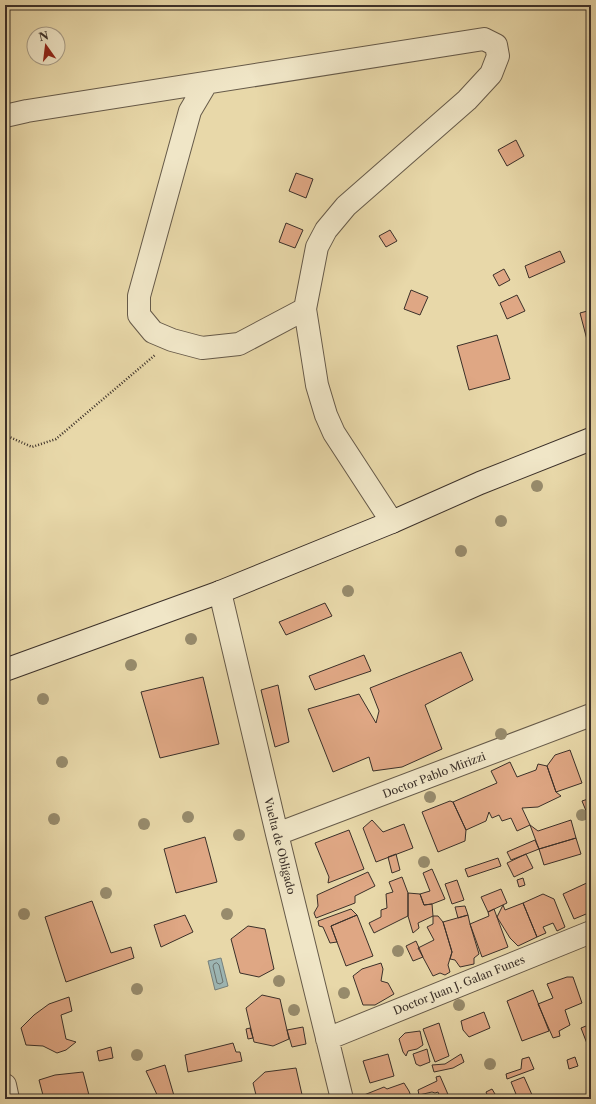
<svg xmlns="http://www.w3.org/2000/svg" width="596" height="1104" viewBox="0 0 596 1104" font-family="'Libre Caslon Text',serif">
  <rect width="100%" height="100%" fill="#e8d8a9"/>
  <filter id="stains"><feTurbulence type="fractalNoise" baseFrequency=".005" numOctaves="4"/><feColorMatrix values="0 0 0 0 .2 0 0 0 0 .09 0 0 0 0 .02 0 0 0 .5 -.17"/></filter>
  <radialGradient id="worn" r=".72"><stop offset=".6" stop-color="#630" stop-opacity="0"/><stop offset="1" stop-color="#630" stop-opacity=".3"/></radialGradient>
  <!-- water -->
  <path fill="#9db6b4" stroke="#76807c" d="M221 958 228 986 215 990 208 961Z"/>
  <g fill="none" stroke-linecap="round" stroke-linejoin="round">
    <!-- shore -->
    <path stroke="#6c736e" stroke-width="1" d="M217 963 219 965 223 982 220 984 217 983 213 966 214 964Z"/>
  </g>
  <!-- building -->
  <path fill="#dfa784" stroke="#3b3029" d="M516 140 524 156 507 166 498 150Z
    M296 173 313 179 306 198 289 191Z
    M286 223 303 230 295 248 279 242Z
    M390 230 397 241 386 247 379 236Z
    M560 251 565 262 529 278 525 266Z
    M504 269 510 280 499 286 493 275Z
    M411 290 428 297 420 315 404 309Z
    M517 295 525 311 507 319 500 303Z
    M591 310V355L580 313Z
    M497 335 510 379 469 390 457 346Z
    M325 603 332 616 286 635 279 622Z
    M461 652 473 680 425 705 442 749 402 767 373 771 369 757 333 772 308 709 359 694 376 723 379 711 370 688Z
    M364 655 371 671 315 690 309 676Z
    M203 677 219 744 160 758 141 692Z
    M278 685 289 742 275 747 261 690Z
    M570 750 582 783 556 792 547 766 555 755Z
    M510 762 517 777 536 770 538 764 547 766 556 792 561 796 538 807 522 808 530 825 517 831 511 818 502 821 499 815 492 818 489 812 486 821 466 830 453 802 497 783 491 771Z
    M591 798V823L582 801Z
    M450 801 453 802 466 830 465 841 438 852 422 812Z
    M372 820 383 832 404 824 413 848 376 862 363 828Z
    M571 820 576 838 539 849 530 825 538 831Z
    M349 830 364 869 328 883 329 877 315 843Z
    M205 837 217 882 176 893 164 849Z
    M576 838 581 854 544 865 539 849Z
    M535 840 539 849 511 860 507 852Z
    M396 854 400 870 392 873 388 857Z
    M526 854 533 868 514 877 507 863Z
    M498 858 501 866 468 877 465 869Z
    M432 869 445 899 432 904 424 905 420 894 430 891 423 873Z
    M368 872 375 886 355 896V903L316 918 314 913 318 906 317 895Z
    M402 877 408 893V916L374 933 369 923 381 917V910L387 908 386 894 393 892 389 882Z
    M523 878 525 885 519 887 517 880Z
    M457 880 464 900 452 904 445 884Z
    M591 881V912L574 919 563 894Z
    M501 889 507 903 488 912 481 897Z
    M408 893 420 894 424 905 432 904 433 916 418 923 419 928 413 933 408 916Z
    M543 894 554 899 565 927 557 931 553 923 543 927 546 933 537 937 523 903Z
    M92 901 111 953 131 947 134 958 66 982 45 917Z
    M523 903 537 937 518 946 510 938 497 917 503 905 505 910Z
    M465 906 468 915 458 918 455 907Z
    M351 909 357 915 331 926 337 942 330 943 323 927 319 926 318 921Z
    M494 909 508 947 482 957 470 924 489 916 488 912Z
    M185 915 193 932 161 947 154 925Z
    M357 915 373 956 346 966 331 926Z
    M468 915 470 924 479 954 474 958V964L460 967 455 960 450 959 452 952 443 922Z
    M433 916H438L443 922 452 952 448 965 450 972 445 975 440 973 433 976 418 948 434 940 427 927 433 924Z
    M248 926 265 929 274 969 259 977 240 973 231 939Z
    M416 941 423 957 413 961 406 946Z
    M381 963 383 969 381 981 388 983 394 994 375 1005H363L353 976 362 969Z
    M567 977H573L582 1003 565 1010 570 1025 559 1031 560 1036 553 1038 538 1004 553 998 547 984Z
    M533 990 549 1031 522 1041 507 1001Z
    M262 995 280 999 289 1039 273 1046 254 1042 246 1008Z
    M69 997 72 1011 61 1015 66 1039 76 1042 66 1050 57 1053 43 1046 26 1045 21 1028 34 1015 49 1004Z
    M484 1012 490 1028 469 1037 463 1030 461 1021Z
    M439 1023 449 1056 435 1062 423 1029Z
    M591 1024V1054L581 1028Z
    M303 1027 306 1044 292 1047 287 1030Z
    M250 1028 253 1038 248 1039 246 1029Z
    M420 1031 423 1045 417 1049 408 1051 406 1056 403 1052 399 1039 405 1033Z
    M233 1043 236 1052H240L242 1061 188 1072 185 1055Z
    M111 1047 113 1058 99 1061 97 1051Z
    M427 1049 430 1062 420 1066 416 1064 413 1054Z
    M388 1054 394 1076 370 1083 363 1061Z
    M461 1054 464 1062 453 1068 434 1072 432 1065 445 1064Z
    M529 1057 534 1069 507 1079 506 1074 521 1069 522 1059Z
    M575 1057 578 1066 569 1069 567 1060Z
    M165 1065 175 1099H159L146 1071Z
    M296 1068 303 1099H257L253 1083 265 1072Z
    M83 1072 90 1099H44L39 1080 55 1075Z
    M440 1076 450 1099H441L438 1092 435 1093 432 1092 419 1095 418 1090 437 1081 436 1077Z
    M524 1077 533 1097 528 1099H518L511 1082Z
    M404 1083 409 1091 412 1099H365L364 1095 384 1087 387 1089Z
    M492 1089 498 1099H489L486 1092Z"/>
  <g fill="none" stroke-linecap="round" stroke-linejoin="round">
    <!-- minor casing -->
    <g stroke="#665a49" stroke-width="24">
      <path id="minor" d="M206 84 190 111 139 296V315L153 332 172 340 202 348 239 344 305 309
        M5 116 27 111 484 39 496 45 498 56 491 74 467 100 346 206 326 230 317 247 305 309 317 385 326 415 334 433 392 522
        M220 592 277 834 342 1099
        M277 834 591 715
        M327 1039 591 932
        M5 1085 8 1099"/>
    </g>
    <!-- secondary casing -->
    <g stroke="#3b3029" stroke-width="24">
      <path id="secondary" d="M5 670 220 592 392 522 480 483 591 439"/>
    </g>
    <!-- path -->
    <path stroke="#3b3029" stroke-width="2.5" stroke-dasharray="1 2" stroke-linecap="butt" d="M5 435 32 447 56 439 155 355"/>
    <!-- minor -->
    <use href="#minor" stroke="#f0e6c7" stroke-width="22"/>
    <!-- secondary -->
    <use href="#secondary" stroke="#f0e6c7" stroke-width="22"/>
  </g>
  <!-- trees -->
  <g fill="#978b6c">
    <circle cx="537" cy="486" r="6"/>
    <circle cx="501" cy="521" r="6"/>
    <circle cx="461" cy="551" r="6"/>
    <circle cx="348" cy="591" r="6"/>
    <circle cx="191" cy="639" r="6"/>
    <circle cx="131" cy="665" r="6"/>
    <circle cx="43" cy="699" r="6"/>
    <circle cx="501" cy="734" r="6"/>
    <circle cx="62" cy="762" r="6"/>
    <circle cx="430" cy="797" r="6"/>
    <circle cx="582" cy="815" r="6"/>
    <circle cx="188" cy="817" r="6"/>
    <circle cx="54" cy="819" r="6"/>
    <circle cx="144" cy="824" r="6"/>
    <circle cx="239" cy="835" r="6"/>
    <circle cx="424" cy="862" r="6"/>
    <circle cx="106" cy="893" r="6"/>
    <circle cx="24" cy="914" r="6"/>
    <circle cx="227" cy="914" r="6"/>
    <circle cx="398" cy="951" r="6"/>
    <circle cx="279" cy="981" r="6"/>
    <circle cx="137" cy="989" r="6"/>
    <circle cx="344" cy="993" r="6"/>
    <circle cx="459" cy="1005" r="6"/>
    <circle cx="294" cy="1010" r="6"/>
    <circle cx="137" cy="1055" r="6"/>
    <circle cx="490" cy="1064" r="6"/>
  </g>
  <g text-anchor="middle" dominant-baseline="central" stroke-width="3" stroke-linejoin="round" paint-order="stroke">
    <!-- street labels -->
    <g font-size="11" fill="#3b3029" stroke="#f0e6c7">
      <text transform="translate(434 775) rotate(-21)">Doctor Pablo Mirizzi</text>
      <text transform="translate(280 846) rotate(76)">Vuelta de Obligado</text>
      <text transform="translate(459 985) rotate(-22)">Doctor Juan J. Galan Funes</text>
    </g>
  </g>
  <!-- margin -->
  <rect width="596" height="1104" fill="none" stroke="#e8d8a9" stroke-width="20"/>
  <rect x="6" y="6" width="584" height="1092" fill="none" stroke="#3b3029" stroke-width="2"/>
  <rect x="10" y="10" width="576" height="1084" fill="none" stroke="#3b3029"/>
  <!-- north arrow -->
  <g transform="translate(46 46) rotate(346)"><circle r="19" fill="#f0e6c7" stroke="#a89d88"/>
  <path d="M0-3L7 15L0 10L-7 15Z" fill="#8f2418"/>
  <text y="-6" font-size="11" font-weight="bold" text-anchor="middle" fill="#3b3029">N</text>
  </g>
  <rect width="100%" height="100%" filter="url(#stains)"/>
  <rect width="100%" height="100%" fill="url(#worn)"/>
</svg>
